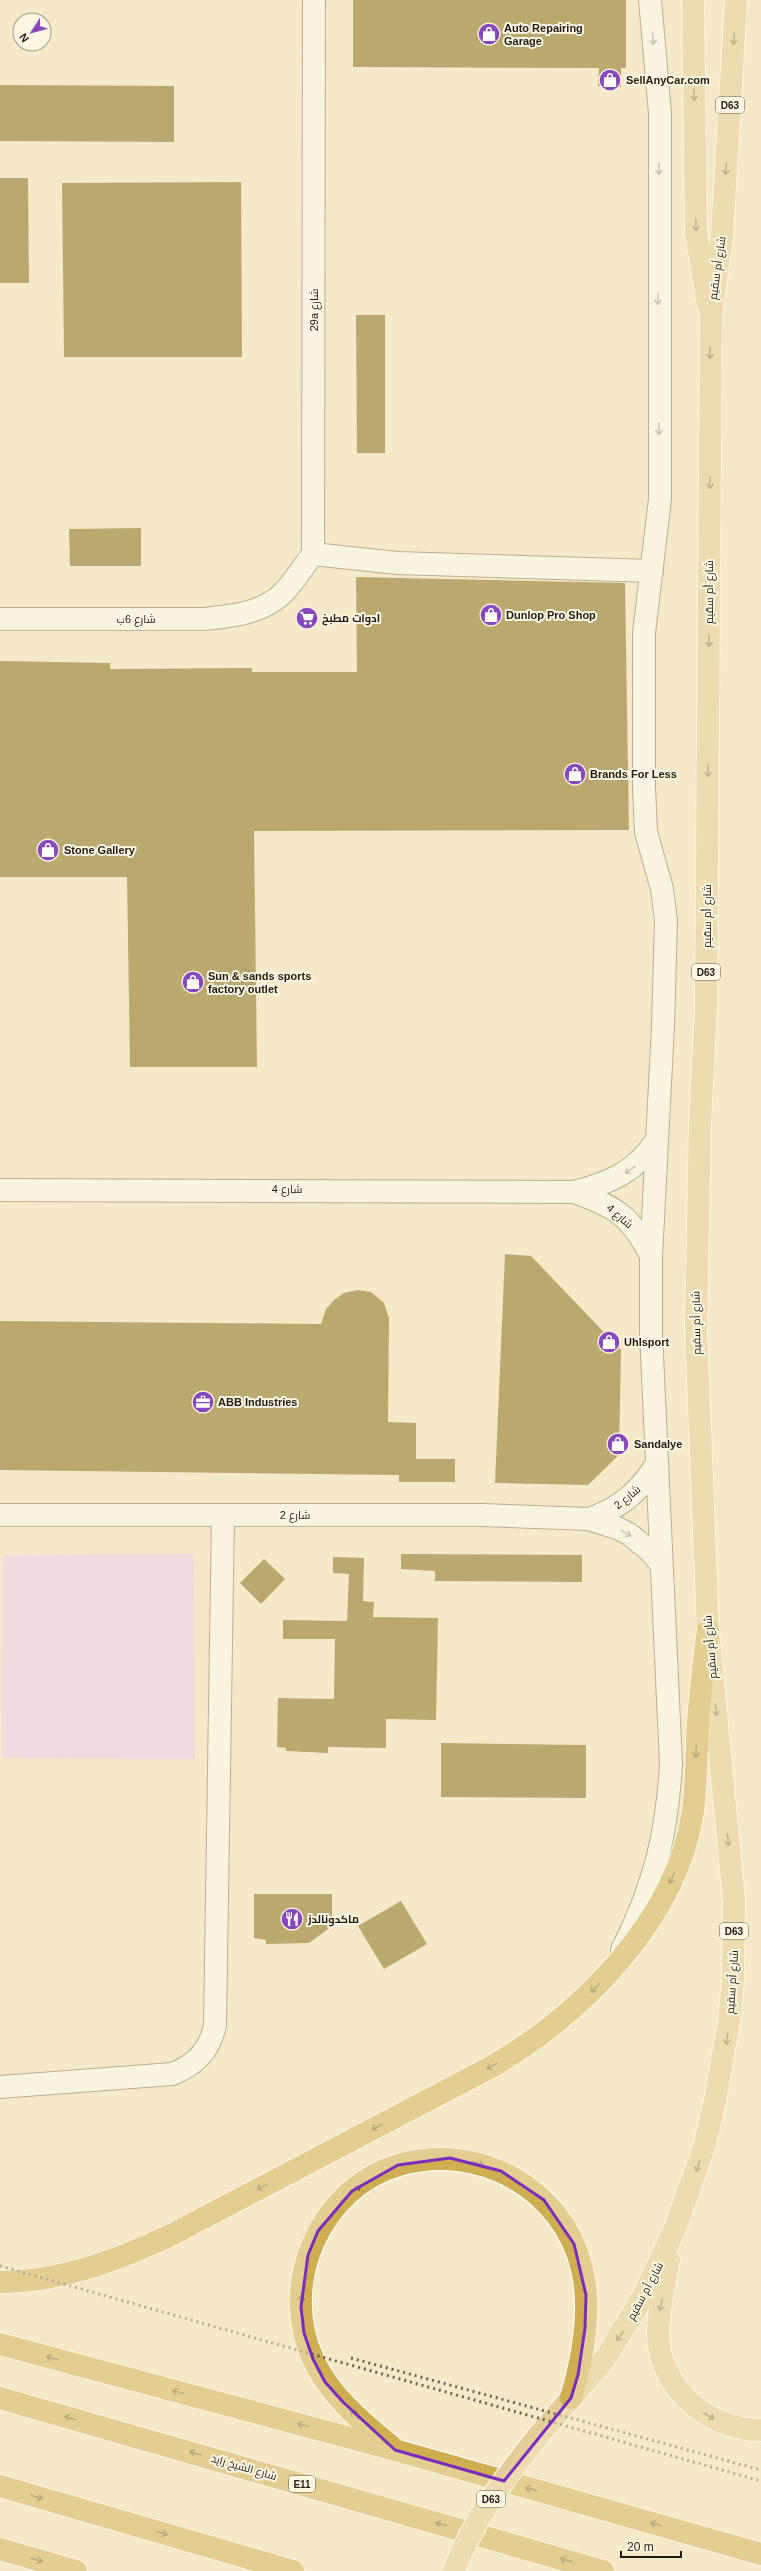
<svg xmlns="http://www.w3.org/2000/svg" width="761" height="2571" viewBox="0 0 761 2571" font-family="Helvetica,Cairo,sans-serif">
  <rect width="100%" height="100%" fill="#f4e9c9"/>
  <!-- green -->
  <path fill="#e5cefe" d="M194 1554 195 1759 2 1758 3 1555Z"/>
  <!-- building -->
  <path fill="#745c02" d="M353 0H626V68H621V87L598 86 599 68 353 67Z
    M0 85 174 86V142L0 141Z
    M0 178H28L29 283H0Z
    M241 182 242 357H64L62 183Z
    M356 315H385V453H357Z
    M141 528V566H70L69 529Z
    M356 577 625 583 629 830 254 831 257 1067H130L127 877H0V661L110 663V669L252 668V672H357Z
    M505 1254 531 1256 621 1350 619 1455 588 1485 495 1483Z
    M357 1290 371 1292 384 1303 389 1318 388 1422 416 1423V1459H455V1482H399V1475L0 1470V1321L321 1324 326 1309 334 1300 344 1293Z
    M401 1554 582 1555V1582L435 1581V1571L401 1569Z
    M333 1557 364 1558 363 1601 374 1602 373 1617 438 1618 436 1720 386 1719V1748L328 1747V1753L286 1751V1748L277 1747 278 1698 334 1699 335 1639H283V1620L347 1621 349 1574 333 1573Z
    M264 1559 285 1579 261 1604 240 1583Z
    M441 1743 586 1745V1798L441 1797Z
    M254 1894H332V1926L309 1943 266 1944V1940L254 1938Z
    M401 1901 427 1944 384 1969 358 1926Z"/>
  <g fill="none" stroke-linecap="round" stroke-linejoin="round">
    <!-- minor casing -->
    <g stroke="#73694d" stroke-width="24">
      <path id="minor" d="M313 554 397 563 652 571
        M0 619H205C232 616 263 613 283 593 294 582 303 567 313 554L314 0
        M0 1190 574 1192C610 1183 635 1172 656 1141
        M574 1192C616 1207 631 1216 651 1256
        M0 1515H481L589 1519 617 1528 629 1534 651 1552 660 1563
        M589 1519C620 1508 639 1492 656 1465
        M622 1950C654 1887 667 1834 671 1764L651 1333V1257L663 1026 666 920 662 889 646 832 644 788V633L660 499V113L650 0
        M0 2087 172 2074C196 2065 210 2050 215 2025L223 1515"/>
    </g>
    <!-- major casing -->
    <g stroke="#fff" stroke-width="24">
      <path id="major" d="M693 0 696 233 708 305
        M669 2260C665 2284 658 2309 658 2333 658 2388 709 2430 761 2430
        M539 2435 605 2359 644 2295 676 2226 705 2144 715 2101 729 2021 733 1980 734 1901 708 1630 696 1329 700 1124 706 1006 711 314 722 236 736 0"/>
    </g>
    <!-- highway casing -->
    <g stroke="#fff" stroke-width="24">
      <path id="highway" d="M0 2282C60 2282 118 2260 171 2235L491 2067C582 2014 677 1920 693 1811 697 1782 696 1752 698 1723 700 1692 704 1661 708 1630
        M0 2344 395 2450 761 2554
        M0 2398 603 2571
        M390 2445C360 2421 329 2394 313 2359 279 2285 319 2188 399 2165 478 2142 563 2188 582 2269 592 2311 583 2357 571 2398
        M0 2486 293 2571
        M0 2549 76 2571"/>
    </g>
    <!-- minor -->
    <use href="#minor" stroke="#fff" stroke-width="22"/>
    <!-- major -->
    <use href="#major" stroke="#e2ce96" stroke-width="22"/>
    <!-- highway -->
    <use href="#highway" stroke="#ceae50" stroke-width="22"/>
    <!-- rail -->
    <path stroke="#6b6551" stroke-width="3" stroke-dasharray="2 4" stroke-linecap="butt" d="M0 2266 761 2481
      M351 2358 761 2470"/>
    <!-- major-bridge casing -->
    <g stroke="#fff" stroke-width="24" stroke-linecap="butt">
      <path id="major-bridge" d="M454 2571C473 2520 505 2477 539 2435"/>
    </g>
    <!-- major-bridge -->
    <use href="#major-bridge" stroke="#e2ce96" stroke-width="22"/>
  </g>
  <!-- one-way arrows -->
  <defs><path id="oneway-shaft" d="M-6 0H5M1.5-3L5.5 0L1.5 3" fill="none" stroke-width="1.6" stroke-linecap="round" stroke-linejoin="round"/></defs>
  <g stroke="#9b9993">
    <use href="#oneway-shaft" transform="translate(653 39) rotate(85)"/>
    <use href="#oneway-shaft" transform="translate(659 169) rotate(90)"/>
    <use href="#oneway-shaft" transform="translate(658 299) rotate(90)"/>
    <use href="#oneway-shaft" transform="translate(659 429) rotate(89)"/>
    <use href="#oneway-shaft" transform="translate(630 1170) rotate(144)"/>
    <use href="#oneway-shaft" transform="translate(626 1533) rotate(30)"/>
  </g>
  <g stroke="#817553">
    <use href="#oneway-shaft" transform="translate(734 39) rotate(94)"/>
    <use href="#oneway-shaft" transform="translate(694 95) rotate(89)"/>
    <use href="#oneway-shaft" transform="translate(726 169) rotate(94)"/>
    <use href="#oneway-shaft" transform="translate(696 225) rotate(88)"/>
    <use href="#oneway-shaft" transform="translate(710 353) rotate(90)"/>
    <use href="#oneway-shaft" transform="translate(710 483) rotate(90)"/>
    <use href="#oneway-shaft" transform="translate(709 641) rotate(90)"/>
    <use href="#oneway-shaft" transform="translate(708 771) rotate(90)"/>
    <use href="#oneway-shaft" transform="translate(716 1710) rotate(85)"/>
    <use href="#oneway-shaft" transform="translate(728 1840) rotate(85)"/>
    <use href="#oneway-shaft" transform="translate(727 2039) rotate(98)"/>
    <use href="#oneway-shaft" transform="translate(698 2166) rotate(108)"/>
    <use href="#oneway-shaft" transform="translate(661 2305) rotate(100)"/>
    <use href="#oneway-shaft" transform="translate(620 2336) rotate(123)"/>
    <use href="#oneway-shaft" transform="translate(709 2416) rotate(30)"/>
  </g>
  <g stroke="#776530">
    <use href="#oneway-shaft" transform="translate(696 1752) rotate(92)"/>
    <use href="#oneway-shaft" transform="translate(672 1878) rotate(114)"/>
    <use href="#oneway-shaft" transform="translate(595 1988) rotate(134)"/>
    <use href="#oneway-shaft" transform="translate(492 2066) rotate(151)"/>
    <use href="#oneway-shaft" transform="translate(377 2127) rotate(152)"/>
    <use href="#oneway-shaft" transform="translate(478 2163) rotate(16)"/>
    <use href="#oneway-shaft" transform="translate(262 2187) rotate(152)"/>
    <use href="#oneway-shaft" transform="translate(356 2189) rotate(-36)"/>
    <use href="#oneway-shaft" transform="translate(301 2301) rotate(-88)"/>
    <use href="#oneway-shaft" transform="translate(52 2358) rotate(-165)"/>
    <use href="#oneway-shaft" transform="translate(178 2392) rotate(-165)"/>
    <use href="#oneway-shaft" transform="translate(355 2415) rotate(-134)"/>
    <use href="#oneway-shaft" transform="translate(70 2418) rotate(-164)"/>
    <use href="#oneway-shaft" transform="translate(303 2425) rotate(-165)"/>
    <use href="#oneway-shaft" transform="translate(195 2453) rotate(-164)"/>
    <use href="#oneway-shaft" transform="translate(531 2489) rotate(-164)"/>
    <use href="#oneway-shaft" transform="translate(37 2497) rotate(16)"/>
    <use href="#oneway-shaft" transform="translate(441 2524) rotate(-164)"/>
    <use href="#oneway-shaft" transform="translate(656 2524) rotate(-164)"/>
    <use href="#oneway-shaft" transform="translate(162 2533) rotate(16)"/>
    <use href="#oneway-shaft" transform="translate(37 2560) rotate(16)"/>
    <use href="#oneway-shaft" transform="translate(566 2560) rotate(-164)"/>
  </g>
  <!-- marked area -->
  <path d="M0 0H761V2571H0ZM450 2158 501 2171 544 2200 574 2244 586 2295 585 2328 578 2375 571 2398 504 2481 395 2450 343 2402 325 2382 313 2359 304 2333 301 2307 308 2255 318 2231 352 2191 398 2165Z" fill="#f4e9c9" fill-opacity=".55" fill-rule="evenodd"/>
  <path fill="none" stroke="#7b2cbf" stroke-width="3" stroke-linejoin="round" d="M450 2158 501 2171 544 2200 574 2244 586 2295 585 2328 578 2375 571 2398 504 2481 395 2450 343 2402 325 2382 313 2359 304 2333 301 2307 308 2255 318 2231 352 2191 398 2165Z"/>
  <!-- icons -->
  <defs>
    <g id="shop-disc" transform="scale(1.15)"><circle r="9.5" fill="#8848bd" stroke="#fdf6e3"/><path d="M-5-2.5h2.3a2.7 3.5 0 0 1 5.4 0H5L5.5 6h-11ZM-1.5-2.5h3a1.5 2.3 0 0 0-3 0Z" fill="#fff"/></g>
    <g id="supermarket-disc" transform="scale(1.15)"><circle r="9.5" fill="#8848bd" stroke="#fdf6e3"/><path d="M-6-5.5h2.5l.6 2H6L4.5 2H-2.5L-4.4-4H-6ZM-1.5 3.2a1.3 1.3 0 1 0 .1 0ZM3 3.2a1.3 1.3 0 1 0 .1 0Z" fill="#fff"/></g>
    <g id="office-disc" transform="scale(1.15)"><circle r="9.5" fill="#8848bd" stroke="#fdf6e3"/><path d="M-6-3h4V-5.5h4V-3h4V5H-6ZM-1-4.5V-3h2v-1.5ZM-6 0V1H6V0Z" fill="#fff"/></g>
    <g id="restaurant-disc" transform="scale(1.15)"><circle r="9.5" fill="#8848bd" stroke="#fdf6e3"/><path d="M-5-6h1v4h1v-4h1v4h1v-4h1v5L-1.5 .5V6h-2V.5L-5-1ZM5-6V6H3V1.5H1.5Q1.5-4 5-6Z" fill="#fff"/></g>
  </defs>
  <g fill-rule="evenodd">
    <use href="#shop-disc" x="489" y="34"/>
    <use href="#shop-disc" x="610" y="80"/>
    <use href="#shop-disc" x="491" y="615"/>
    <use href="#supermarket-disc" x="307" y="618"/>
    <use href="#shop-disc" x="575" y="774"/>
    <use href="#shop-disc" x="48" y="850"/>
    <use href="#shop-disc" x="193" y="982"/>
    <use href="#shop-disc" x="609" y="1342"/>
    <use href="#office-disc" x="203" y="1402"/>
    <use href="#shop-disc" x="618" y="1444"/>
    <use href="#restaurant-disc" x="292" y="1919"/>
  </g>
  <g text-anchor="middle" dominant-baseline="central" stroke-width="4" stroke-linejoin="round" paint-order="stroke">
    <!-- shield labels -->
    <g fill="#fdf6e3" stroke="#625d4f" stroke-width="1">
      <rect x="716" y="97" width="28" height="16" rx="3"/>
      <rect x="692" y="964" width="28" height="16" rx="3"/>
      <rect x="720" y="1923" width="28" height="16" rx="3"/>
      <rect x="289" y="2476" width="26" height="16" rx="3"/>
      <rect x="477" y="2491" width="28" height="16" rx="3"/>
    </g>
    <g font-size="10" font-weight="bold" fill="#201c10">
      <text x="730" y="105">D63</text>
      <text x="706" y="972">D63</text>
      <text x="734" y="1931">D63</text>
      <text x="302" y="2484">E11</text>
      <text x="491" y="2499">D63</text>
    </g>
    <!-- poi labels -->
    <g font-size="11" font-weight="bold" fill="#201c10" stroke="#fdf6e3" text-anchor="start">
      <text x="504" y="28">Auto Repairing<tspan x="504" dy="13">Garage</tspan></text>
      <text x="626" y="80">SellAnyCar.com</text>
      <text x="506" y="615">Dunlop Pro Shop</text>
      <text x="322" y="618">ادوات مطبخ</text>
      <text x="590" y="774">Brands For Less</text>
      <text x="64" y="850">Stone Gallery</text>
      <text x="208" y="976">Sun &amp; sands sports<tspan x="208" dy="13">factory outlet</tspan></text>
      <text x="624" y="1342">Uhlsport</text>
      <text x="218" y="1402">ABB Industries</text>
      <text x="634" y="1444">Sandalye</text>
      <text x="308" y="1919">ماكدونالدز</text>
    </g>
    <!-- street labels -->
    <g font-size="11" fill="#201c10" stroke="#fdf6e3">
      <text transform="translate(717 268) rotate(-82)">شارع أم سقيم</text>
      <text transform="translate(314 310) rotate(-90)">29a شارع</text>
      <text transform="translate(709 592) rotate(-90)">شارع أم سقيم</text>
      <text x="136" y="619">شارع 6ب</text>
      <text transform="translate(707 916) rotate(-90)">شارع أم سقيم</text>
      <text x="287" y="1189">شارع 4</text>
      <text transform="translate(620 1216) rotate(41)">شارع 4</text>
      <text transform="translate(696 1323) rotate(-91)">شارع أم سقيم</text>
      <text transform="translate(627 1497) rotate(-39)">شارع 2</text>
      <text x="295" y="1515">شارع 2</text>
      <text transform="translate(710 1647) rotate(-95)">شارع أم سقيم</text>
      <text transform="translate(732 1982) rotate(-86)">شارع أم سقيم</text>
      <text transform="translate(645 2291) rotate(-62)">شارع أم سقيم</text>
      <text transform="translate(244 2467) rotate(16)">شارع الشيخ زايد</text>
    </g>
  </g>
  <!-- north arrow -->
  <g transform="translate(32 32) rotate(234)"><circle r="19" fill="#fdf6e3" stroke="#a59f8f"/>
  <path d="M0-3L7 15L0 10L-7 15Z" fill="#8848bd"/>
  <text y="-6" font-size="11" font-weight="bold" text-anchor="middle" fill="#201c10">N</text>
  </g>
  <!-- scale -->
  <path d="M621 2551v6h60v-6" fill="none" stroke="#201c10" stroke-width="2"/>
  <text x="627" y="2551" font-size="12" fill="#201c10" stroke="#fdf6e3" stroke-width="3" paint-order="stroke">20 m</text>
</svg>
